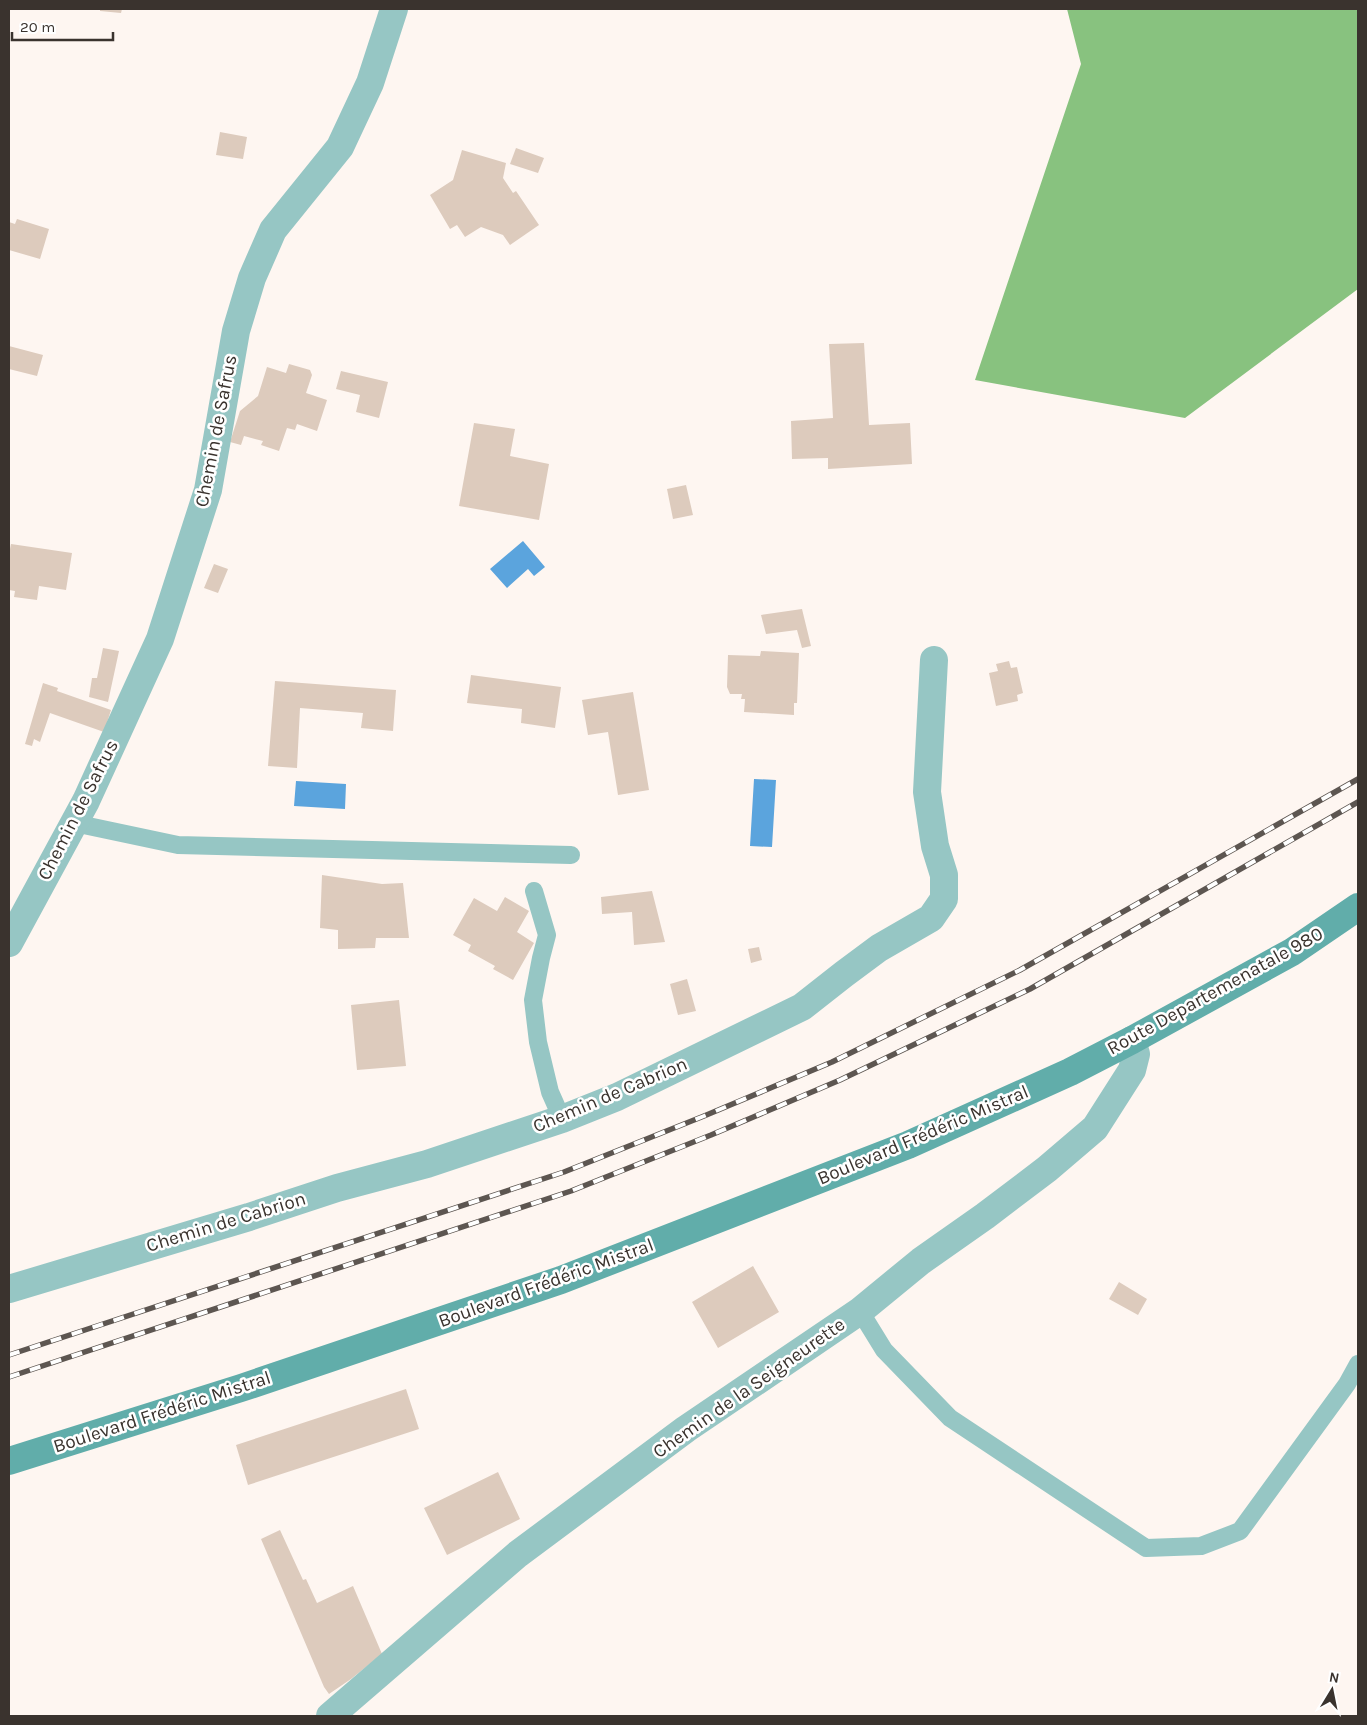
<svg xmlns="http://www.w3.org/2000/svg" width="1367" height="1725" viewBox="0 0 1367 1725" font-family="Karla,sans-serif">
  <rect width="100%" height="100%" fill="#fef6f1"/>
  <!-- forest -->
  <path fill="#88c27f" d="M1067 9H1358V289L1185 418 975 380 1081 64Z"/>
  <!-- water -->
  <path fill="#5ba4dd" d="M523 541 545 567 534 576 528 569 507 588 490 569Z
    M754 779 776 780 772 847 750 846Z
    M296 781 346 784 345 809 294 806Z"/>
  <!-- building -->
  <path fill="#ddcbbd" d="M100 9H122L121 13 100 11Z
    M220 132 247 137 243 159 216 155Z
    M516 148 544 158 538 173 510 164Z
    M462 150 506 163 503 178 513 193 516 191 539 225 510 245 503 235 481 227 465 237 457 225 450 229 430 195 453 180Z
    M17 219 49 229 40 259 9 250V222L15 224Z
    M864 343 869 425 910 423 912 464 828 469V458L792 459 791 421 833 418 829 344Z
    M9 346 43 355 37 376 9 369Z
    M289 364 310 370 312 375 306 393 327 400 317 431 297 424 295 430 287 428 279 451 261 445 263 441 244 436 241 445 230 442 240 411 258 396 267 367 286 373Z
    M341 371 388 382 379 418 356 412 360 395 336 389Z
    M474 423 515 429 510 456 549 464 539 520 459 506Z
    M686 485 693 515 673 519 667 489Z
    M11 544 72 553 66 590 39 586 37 600 14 597 15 591 9 590V549H10Z
    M214 564 228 569 218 593 204 588Z
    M802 609 811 646 802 648 797 630 766 634 761 615Z
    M103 648 119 651 108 702 89 697 92 678H97Z
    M761 651 799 653 797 703H794V715L744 712 745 699H741L742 694H730L727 687 728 655 760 656Z
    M1009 661 1011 668 1017 667 1023 693 1017 695 1018 701 996 706 989 673 998 671 996 664Z
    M471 675 561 687 555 728 521 723 522 709 467 703Z
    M275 681 396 690 393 731 361 728 363 713 300 708 297 768 268 766Z
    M43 683 58 688 57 691 111 710 104 732 50 713 40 742 34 739 32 746 25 744Z
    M633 692 649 790 618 795 608 732 588 735 582 700Z
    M322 875 382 884 403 883 409 938H376L375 948 338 949V930L320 928Z
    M652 891 665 942 634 945 632 912 602 914 601 897Z
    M505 897 529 911 517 932 534 943 513 980 493 969 495 966 468 951 471 945 453 935 474 898 497 911Z
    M759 947 762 960 751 963 748 949Z
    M687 979 696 1011 678 1015 670 984Z
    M399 1000 406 1066 357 1070 351 1005Z
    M753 1266 779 1312 718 1348 692 1302Z
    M1119 1282 1147 1299 1138 1315 1109 1299Z
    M406 1389 419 1429 248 1485 236 1445Z
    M498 1472 520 1519 447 1555 424 1508Z
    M280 1530 303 1580 306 1579 317 1603 353 1586 382 1654 351 1679 329 1694 324 1687 261 1539Z"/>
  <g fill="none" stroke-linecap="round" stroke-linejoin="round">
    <!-- service -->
    <path stroke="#96c6c4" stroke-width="18" d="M74 823 178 845 571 855
      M534 891 547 935 541 958 533 1000 538 1042 550 1092 562 1119
      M860 1311 884 1350 950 1418 1146 1548 1201 1546 1240 1531 1347 1384 1358 1364"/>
    <!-- minor -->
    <path stroke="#96c6c4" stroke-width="28" d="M9 943 86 801 160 639 208 490 236 331 252 278 273 230 340 147 370 83 394 9
      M9 1289 249 1217 337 1188 427 1164 562 1119 617 1097 802 1007 844 974 879 948 931 918 944 899V875L935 846 927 792 934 660
      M330 1716 518 1554 686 1429 860 1311 921 1261 985 1216 1047 1169 1095 1128 1132 1070 1136 1054 1132 1040"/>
    <!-- secondary -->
    <path stroke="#61adaa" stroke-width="28" d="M9 1461 241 1388 561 1280 908 1145 1070 1072 1132 1040 1292 952 1358 907"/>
    <!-- rail casing -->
    <g stroke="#5d5651" stroke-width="5.5">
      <path id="rail" d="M9 1355 564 1172 704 1116 832 1062 1020 970 1358 779
        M9 1377 571 1191 711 1135 840 1080 1030 989 1358 802"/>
    </g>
    <!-- rail -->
    <use href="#rail" stroke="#fff" stroke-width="4" stroke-dasharray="11" stroke-linecap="butt"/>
  </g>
  <g text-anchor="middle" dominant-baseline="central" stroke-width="5" stroke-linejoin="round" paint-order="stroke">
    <!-- street labels -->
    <g font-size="19" fill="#3a332e" stroke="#fff">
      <text transform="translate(216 431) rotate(-79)">Chemin de Safrus</text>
      <text transform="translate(78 810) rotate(-63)">Chemin de Safrus</text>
      <text transform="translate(1215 991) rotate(-29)">Route Departemenatale 980</text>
      <text transform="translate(610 1095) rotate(-23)">Chemin de Cabrion</text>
      <text transform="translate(923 1135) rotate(-23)">Boulevard Frédéric Mistral</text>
      <text transform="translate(226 1222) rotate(-17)">Chemin de Cabrion</text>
      <text transform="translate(546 1283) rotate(-20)">Boulevard Frédéric Mistral</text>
      <text transform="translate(749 1388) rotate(-35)">Chemin de la Seigneurette</text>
      <text transform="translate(162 1412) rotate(-18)">Boulevard Frédéric Mistral</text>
    </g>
  </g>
  <!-- border -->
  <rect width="1367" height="1725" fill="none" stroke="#3a332e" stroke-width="20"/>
  <!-- north arrow -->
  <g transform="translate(1332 1690) rotate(10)" stroke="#ffffff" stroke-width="4" paint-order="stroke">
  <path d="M0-4L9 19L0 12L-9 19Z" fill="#3a332e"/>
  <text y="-8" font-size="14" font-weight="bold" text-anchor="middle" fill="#3a332e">N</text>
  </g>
  <!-- scale -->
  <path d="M12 32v8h101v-8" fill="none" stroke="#3a332e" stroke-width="2.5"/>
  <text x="20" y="32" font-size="15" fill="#3a332e" stroke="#ffffff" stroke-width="4" paint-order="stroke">20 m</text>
</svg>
